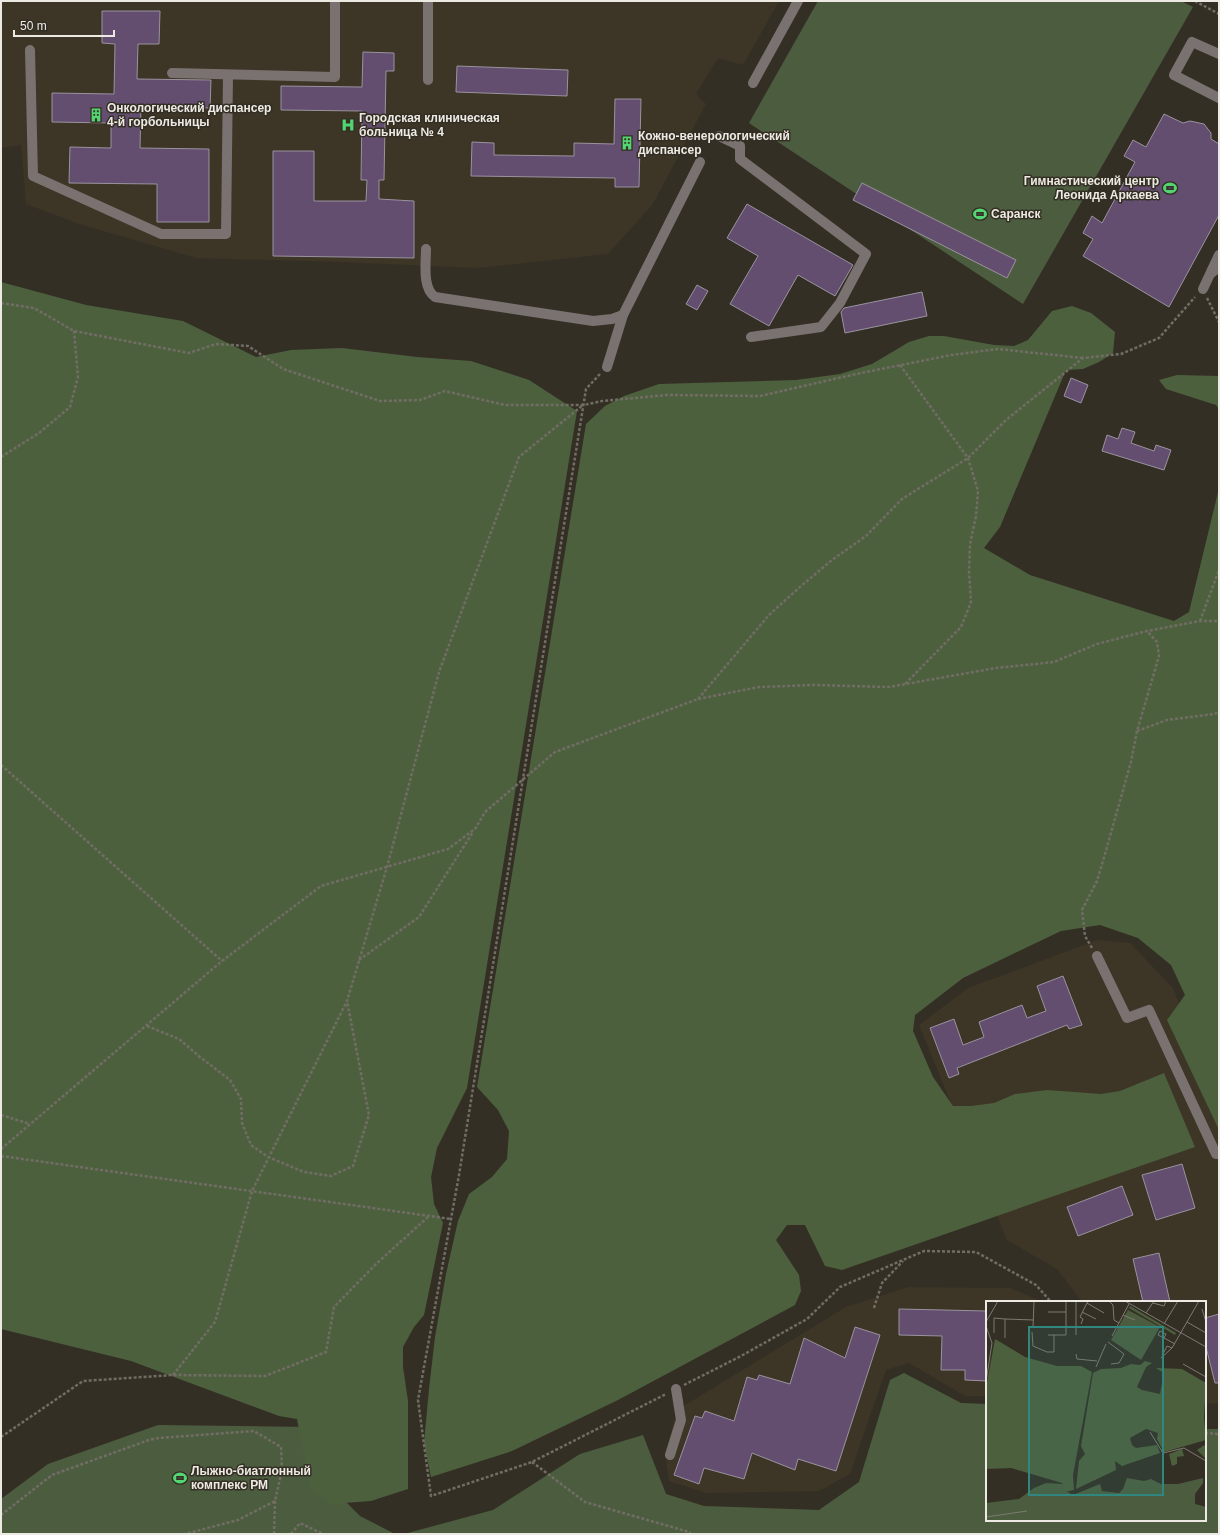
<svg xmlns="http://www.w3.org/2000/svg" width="1220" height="1535" viewBox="0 0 1220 1535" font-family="Helvetica,sans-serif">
  <rect width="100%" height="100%" fill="#342f25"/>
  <!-- built -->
  <path fill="#3d3525" d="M1 1H779L743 65 718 58 696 94 706 104 653 204 608 254 477 268 340 262 197 258 79 224 26 204 21 145 1 148Z
    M1097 940 1130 943 1173 988 1219 1106V1403L1205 1404V1302H1082L1058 1270 1007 1240 919 1025 968 988Z
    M908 1287 1010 1288 1043 1302H987V1396H965L909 1363 886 1370 850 1474 819 1491 706 1493 669 1481 665 1454 677 1410 846 1307Z"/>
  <!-- green -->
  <path fill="#4c5d3f" d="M818 1H1181L1193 7 1023 304 749 123Z
    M904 1373 961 1403 987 1404V1520H1205V1429H1219V1534H404L493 1510 580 1454 643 1435 666 1494 704 1506 819 1510 859 1482 890 1380Z
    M158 1425 311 1427 336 1492 360 1516 395 1534H1V1499L48 1464Z"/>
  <!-- forest -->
  <path fill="#4d603e" d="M1 282 86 305 183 321 256 357 291 350 342 348 417 357 471 361 529 380 577 411 467 1088 437 1148 431 1177 434 1204 443 1223 424 1315 414 1327 403 1347V1367L408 1401V1489L371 1501 330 1504 310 1488 297 1419 279 1416 131 1361 1 1329Z
    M1072 306 1091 313 1115 332 1113 353 1099 362 1083 369 1066 370 1000 527 984 548 1030 575 1174 621 1189 612 1219 488V1130L1167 1020 1185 995 1171 965 1138 938 1100 925 1061 931 963 978 915 1015 913 1031 933 1077 953 1106H971L994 1103 1015 1094 1047 1090 1101 1094 1120 1091 1164 1073 1195 1147 842 1270 825 1266 805 1225H787L776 1240 799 1275 801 1291 795 1305 618 1400 512 1451 431 1477 424 1443 429 1389 435 1337 446 1274 458 1221 469 1194 492 1177 507 1159 509 1131 498 1110 477 1087 586 424 605 406 624 396 659 384 796 380 840 374 872 364 909 342 929 336H944L994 345 1014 346 1028 340 1052 311Z
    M1177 375 1219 376V409L1216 405 1166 389 1159 380Z"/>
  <!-- building -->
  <path fill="#634e6f" stroke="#9a939f" d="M102 11H160L159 44H138L137 79 211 80 210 108 141 106 140 148 209 149V222H157V184L69 183 70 147 111 148V123L52 122V93L114 94 115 44 102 43Z
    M363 52 394 53V71H386L384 180H379V199L414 201V258L273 256V151H314V201H366L367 180H361L362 111 281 110V86L362 87Z
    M457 66 568 70 567 96 456 92Z
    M615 99H641L639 187H615V178L471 176 472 142 494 143V155L574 156V143L614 144Z
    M1164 114 1183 123 1190 121 1204 124 1211 133V139L1219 144V215L1169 307 1083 256 1093 239 1083 233 1092 216 1102 223 1135 162 1124 156 1133 140 1146 147Z
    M862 183 1016 260 1007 278 853 200Z
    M747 204 853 265 835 296 798 275 769 326 730 304 758 256 727 238Z
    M697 285 708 291 697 310 686 304Z
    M922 292 927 316 845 333 841 312 844 308Z
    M1071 378 1088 385 1081 403 1064 396Z
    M1122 428 1135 432 1131 443 1154 451 1156 445 1171 450 1164 470 1102 451 1107 435 1118 439Z
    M1063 976 1082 1025 1069 1029 1067 1025 957 1068 959 1074 949 1078 930 1028 954 1019 963 1045 984 1037 979 1022 1022 1005 1027 1018 1046 1011 1037 986Z
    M1182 1164 1195 1208 1156 1220 1142 1175Z
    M1122 1186 1133 1215 1078 1236 1067 1207Z
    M1159 1253 1170 1302H1143L1133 1259Z
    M899 1309 987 1311V1381L965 1380V1370H941L942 1336 899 1335Z
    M1219 1314V1383H1215L1205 1343V1318Z
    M855 1327 880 1335 836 1471 798 1459 795 1470 752 1453 744 1479 704 1468 699 1484 674 1475 695 1416 702 1418 705 1411 734 1421 747 1377 757 1380 759 1375 790 1384 804 1338 845 1358Z"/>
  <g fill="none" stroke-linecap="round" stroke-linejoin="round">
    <!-- path -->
    <path stroke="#716d64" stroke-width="2.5" stroke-dasharray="3 2" stroke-linecap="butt" d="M1195 1 1219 14
      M1207 298 1219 322
      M1 303 34 308 74 331 189 353 216 344 248 346 283 369 380 401 420 400 445 391 505 405H584L602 401 667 395 760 396 856 374 951 355 998 349 1083 358
      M900 365 968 458 978 491 976 516 970 544 969 571 971 602 961 627 904 685
      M600 374 586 389 459 1175 418 1400 431 1496 532 1462 666 1394
      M1 457 39 433 70 407 78 377 74 331
      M1200 621 1219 570
      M698 699 769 615 801 586 832 560 866 536 902 499 968 458 1006 420 1083 358 1121 354 1159 338 1195 297
      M1137 731 1167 720 1214 714 1219 712
      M1 765 222 961
      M1092 948 1085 936 1082 910 1097 881 1105 854 1131 762 1137 731 1159 656 1157 642 1147 631
      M359 960 419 917 473 832
      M147 1026 179 1039 200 1057 230 1080 241 1099 242 1123 251 1145 268 1157 304 1172 331 1176 353 1166 369 1115 347 1001
      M1 1115 30 1124
      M1 1149 222 961 321 886 448 849 475 829 485 812 555 752 698 699 759 687 813 685 889 687 996 668 1054 662 1097 644 1147 631 1200 621H1219
      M1 1156 451 1219
      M874 1308 882 1283 903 1261
      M173 1375 215 1322 252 1191 347 1001 387 867 439 672 519 457 583 405
      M684 1385 741 1356 807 1319 840 1287 924 1251 976 1252 1036 1285 1051 1302
      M1205 1433 1219 1434
      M1 1437 83 1381 173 1375 265 1376 326 1352 334 1307 376 1264 429 1216
      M532 1462 585 1502 689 1532 691 1534
      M1 1515 52 1475 149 1440 159 1438 254 1431 281 1447 282 1470 275 1501 238 1520 185 1534
      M274 1534 275 1501
      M291 1534 300 1523 323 1534"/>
    <!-- minor -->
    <path stroke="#797271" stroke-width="10" d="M30 50 33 176 161 234H226L228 75
      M1219 54 1192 42 1174 75 1219 98
      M172 73 335 77V1
      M428 80V1
      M753 83 798 1
      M719 136 740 146V159L866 254 840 303 821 327 751 337
      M426 249C426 263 422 288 435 297L593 321 612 319 623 315
      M1211 272 1219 255
      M1203 289 1210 274 1219 267
      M607 367 623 315 700 162
      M1097 956 1127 1018 1149 1010 1216 1154H1219
      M670 1455 681 1420 676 1389"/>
  </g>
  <!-- icons -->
  <defs>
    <g id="building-bare" transform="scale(1.08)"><path d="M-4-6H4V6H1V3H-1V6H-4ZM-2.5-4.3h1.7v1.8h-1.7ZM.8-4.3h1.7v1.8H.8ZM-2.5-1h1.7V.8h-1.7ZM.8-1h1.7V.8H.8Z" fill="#53d672" stroke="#342f25" stroke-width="2.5" paint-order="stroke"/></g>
    <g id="hospital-bare" transform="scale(1.08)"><path d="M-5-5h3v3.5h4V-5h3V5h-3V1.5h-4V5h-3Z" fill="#53d672" stroke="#342f25" stroke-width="2.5" paint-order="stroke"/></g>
    <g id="stadium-bare" transform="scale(1.08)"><path d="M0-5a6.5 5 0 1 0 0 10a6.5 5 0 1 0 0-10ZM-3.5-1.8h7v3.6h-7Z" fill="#53d672" stroke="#342f25" stroke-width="2.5" paint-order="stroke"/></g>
  </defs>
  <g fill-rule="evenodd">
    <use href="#building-bare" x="96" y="115"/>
    <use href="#hospital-bare" x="348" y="125"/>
    <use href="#building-bare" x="627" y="143"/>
    <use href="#stadium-bare" x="1170" y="188"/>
    <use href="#stadium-bare" x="980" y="214"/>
    <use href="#stadium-bare" x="180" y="1478"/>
  </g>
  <g text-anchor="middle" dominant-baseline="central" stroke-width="3" stroke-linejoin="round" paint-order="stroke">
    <!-- poi labels -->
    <g font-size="12" font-weight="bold" fill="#edeae3" stroke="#342f25" text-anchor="start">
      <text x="107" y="108">Онкологический диспансер<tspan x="107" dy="14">4-й горбольницы</tspan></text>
      <text x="359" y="118">Городская клиническая<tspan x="359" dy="14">больница № 4</tspan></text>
      <text x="638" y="136">Кожно-венерологический<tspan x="638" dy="14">диспансер</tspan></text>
      <text x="1159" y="181" text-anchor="end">Гимнастический центр<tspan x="1159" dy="14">Леонида Аркаева</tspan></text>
      <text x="991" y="214">Саранск</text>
      <text x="191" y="1471">Лыжно-биатлонный<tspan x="191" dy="14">комплекс РМ</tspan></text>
    </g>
  </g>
  <!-- overview -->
  <g transform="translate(986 1301)">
    <rect width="220" height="220" fill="#342f25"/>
    <path d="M142 9 174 26 155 59 125 39ZM141 177 158 180 165 178 175 183H192L217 177V182L209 193V203L220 206V220H0V202L33 198 48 187 60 182 77 183 80 190 87 194 114 183 116 190 133 192 137 188Z" fill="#4c5d3f"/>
    <path d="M144 5 190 32 189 34 143 7ZM9 38 39 56 71 65H95L106 71 87 174 88 189 79 191 76 182 25 167 0 168V87ZM159 60 166 62 160 66 151 86 156 89 174 93 178 72 170 67H172L196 68 220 82 218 117 220 139 178 151 171 138 172 132 160 128 144 137 146 144 150 147 171 144 174 152 136 165 129 160 130 169 90 188 93 160 99 153 95 145 107 72 115 68 135 67 145 63 154 64ZM220 143V158L211 149ZM196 148 198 155 191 156V163L186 165 183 153Z" fill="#4d603e"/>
    <path fill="none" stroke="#7e7a71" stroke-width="1" d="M22 0H80V34H62M80 0H90V34M123 0 127 4 128 19 133 22M139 0 220 46M101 2 118 12M167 2 178 5 180 0M216 8 220 21M62 11H80M96 11 110 18M160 12 168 0M137 14 149 19M0 21 12 0M201 21 220 32M95 23 97 18 94 16 102 0M178 23 192 0M0 25 6 42 0 81M47 26 48 1M46 31 47 45 61 51H68V34M8 32V17L19 18M126 35 143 3M19 37V18L48 19M178 37 172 34 174 30 180 33 178 37 189 43M122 41 138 53 133 62 125 63M90 53 91 58 111 60M176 55 181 45 186 47M175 57 186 47 213 0M197 63 220 76M110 66 120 43M164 131 177 152 198 147 220 160M0 216 41 210"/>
    <path fill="#308780" fill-opacity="0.15" stroke="#308780" stroke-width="2" d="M43 26H177V194H43Z"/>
    <rect width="220" height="220" fill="none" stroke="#edeae3" stroke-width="2"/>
  </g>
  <!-- border -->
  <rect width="1220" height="1535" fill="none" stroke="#edeae3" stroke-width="4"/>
  <!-- scale -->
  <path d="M14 30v6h100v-6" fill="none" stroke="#edeae3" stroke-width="2"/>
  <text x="20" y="30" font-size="12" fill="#edeae3" stroke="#342f25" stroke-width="3" paint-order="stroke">50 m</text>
</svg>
